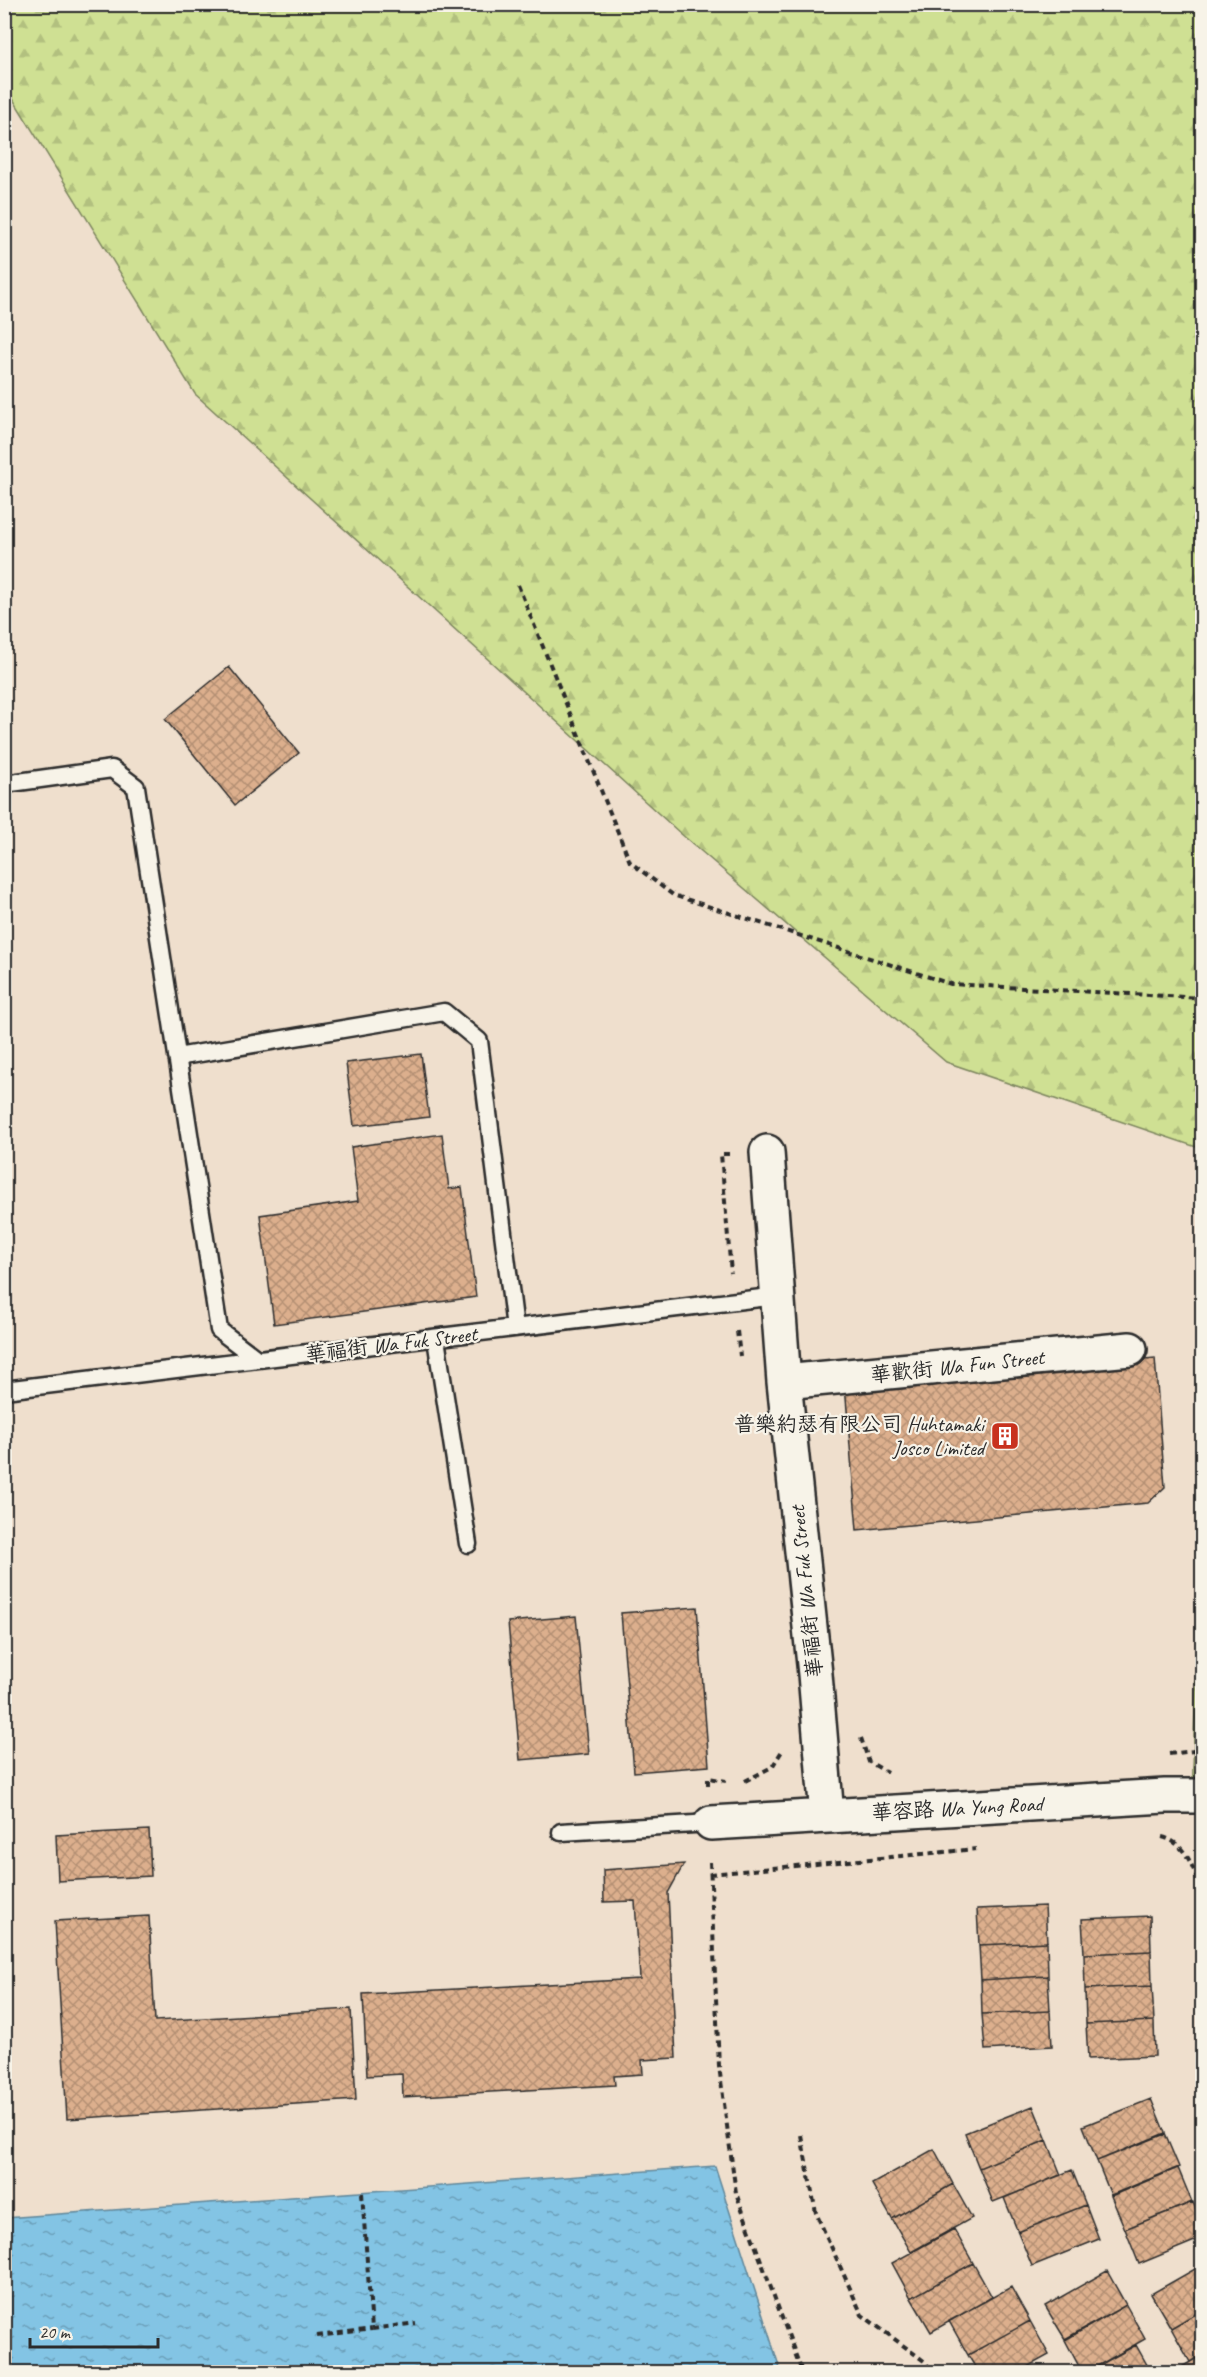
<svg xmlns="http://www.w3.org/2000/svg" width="1207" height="2377" viewBox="0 0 1207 2377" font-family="Caveat,'LXGW WenKai TC',sans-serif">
  <defs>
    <pattern id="forest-firs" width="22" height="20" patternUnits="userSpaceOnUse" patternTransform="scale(1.5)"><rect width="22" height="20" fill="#cfe093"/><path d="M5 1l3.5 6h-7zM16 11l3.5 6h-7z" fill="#b2c07f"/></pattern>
    <pattern id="water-ripples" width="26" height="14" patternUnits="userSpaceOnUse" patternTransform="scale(1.5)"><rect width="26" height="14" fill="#83c4e4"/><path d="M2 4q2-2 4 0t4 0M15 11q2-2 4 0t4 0" fill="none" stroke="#6b9fb9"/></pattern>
    <pattern id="building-cross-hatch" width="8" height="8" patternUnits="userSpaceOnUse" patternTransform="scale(1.5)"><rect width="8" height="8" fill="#dcaf8d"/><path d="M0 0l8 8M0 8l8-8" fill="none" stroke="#b38f73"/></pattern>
  </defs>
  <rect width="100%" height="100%" fill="#efdfcd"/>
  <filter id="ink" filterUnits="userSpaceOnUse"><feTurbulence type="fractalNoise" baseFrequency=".0167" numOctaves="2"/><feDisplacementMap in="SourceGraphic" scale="12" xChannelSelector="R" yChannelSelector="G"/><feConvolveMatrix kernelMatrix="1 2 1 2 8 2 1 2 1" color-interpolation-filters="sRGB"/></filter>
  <g filter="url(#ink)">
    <!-- forest -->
    <path fill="url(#forest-firs)" stroke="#7d865f" stroke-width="1.5" d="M5 4 1202 5V1149L946 1062 680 833 195 394 5 86Z
      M1202 1505V1793L1192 1796Z"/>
    <!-- water -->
    <path fill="url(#water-ripples)" stroke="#60879a" stroke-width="1.5" d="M715 2166 781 2372H5V2218Z"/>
    <!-- building -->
    <path fill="url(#building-cross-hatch)" stroke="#2b2b2b" stroke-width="1.5" d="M229 667 299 753 235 805 165 719Z
      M421 1054 429 1117 354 1126 346 1063Z
      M442 1134 449 1189 462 1187 476 1297 274 1324 260 1215 358 1201 351 1147Z
      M1155 1358 1165 1487 1148 1503 857 1530 845 1386Z
      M697 1607 709 1766 634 1772 621 1613Z
      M576 1616 589 1754 520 1760 508 1622Z
      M149 1830 151 1876 58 1881 56 1835Z
      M684 1864 668 1893 676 2058 642 2060 643 2074 614 2076 615 2085 403 2097 402 2074 367 2076 363 1994 640 1979 635 1901 604 1902 603 1870Z
      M1045 1906 1047 1942 979 1945 977 1909Z
      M149 1916 155 2021 351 2009 356 2100 67 2119 55 1921Z
      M1150 1916 1151 1951 1084 1954 1082 1919Z
      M1047 1942 1048 1976 981 1980 979 1945Z
      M1151 1951 1152 1986 1085 1989 1084 1954Z
      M1048 1976 1050 2011 982 2014 981 1980Z
      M1152 1986 1154 2021 1086 2024 1085 1989Z
      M1050 2011 1052 2046 985 2050 982 2014Z
      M1154 2021 1155 2056 1088 2059 1086 2024Z
      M1151 2099 1165 2133 1097 2161 1083 2126Z
      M1033 2106 1047 2140 979 2168 965 2133Z
      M1165 2134 1179 2167 1111 2195 1097 2161Z
      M1047 2140 1061 2175 993 2202 979 2168Z
      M934 2149 953 2184 892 2219 872 2184Z
      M1178 2168 1192 2202 1125 2229 1111 2196Z
      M1072 2170 1086 2205 1018 2232 1004 2198Z
      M953 2184 972 2218 911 2252 892 2219Z
      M1193 2202 1202 2226V2238L1139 2264 1125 2229Z
      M1086 2205 1099 2239 1032 2266 1018 2232Z
      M954 2229 973 2263 911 2298 892 2263Z
      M973 2263 992 2297 931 2332 911 2298Z
      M1202 2265V2310L1171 2328 1151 2294Z
      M1107 2271 1126 2305 1065 2339 1045 2306Z
      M1011 2287 1030 2321 968 2355 949 2321Z
      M1126 2305 1145 2339 1087 2372H1082L1065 2340Z
      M1202 2310V2355L1190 2362 1171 2328Z
      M1030 2321 1049 2355 1018 2372H978L968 2355Z
      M1136 2345 1151 2372H1087Z
      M1202 2355V2372H1183L1180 2368Z"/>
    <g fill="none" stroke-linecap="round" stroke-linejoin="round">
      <!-- lane casing -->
      <g stroke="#2b2b2b" stroke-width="21">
        <path id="lane" d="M4 784 112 769 136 787 219 1330 257 1359
          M177 1057 444 1012 479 1041 515 1328
          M436 1339 468 1544
          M4 1390 777 1296
          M561 1832 711 1823"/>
      </g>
      <!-- street casing -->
      <g stroke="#2b2b2b" stroke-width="38">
        <path id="street" d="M767 1152 784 1382 815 1674 827 1816
          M784 1382 1130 1349
          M711 1823 1165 1796H1202"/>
      </g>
      <!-- path -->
      <path stroke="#2b2b2b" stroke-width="4" stroke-dasharray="6 4.5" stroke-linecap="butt" d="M518 585 630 862 673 895 951 984 1202 998
        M729 1154H721L731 1273
        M737 1331 740 1356
        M861 1738 869 1762 887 1772
        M1169 1754 1202 1750
        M745 1781 772 1767 782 1751
        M708 1785V1778L726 1781
        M1162 1837C1190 1843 1200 1883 1202 1907
        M710 1862 719 2066 736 2193 802 2372
        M710 1874 976 1849
        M801 2135 816 2213 862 2315 924 2361 933 2372
        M362 2193 372 2329 416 2323
        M317 2336 372 2329"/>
      <!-- lane -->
      <use href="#lane" stroke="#f7f3e8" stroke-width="16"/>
      <!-- street -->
      <use href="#street" stroke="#f7f3e8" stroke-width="33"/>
    </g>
  </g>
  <!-- icons -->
  <defs>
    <g id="building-square" transform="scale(1.5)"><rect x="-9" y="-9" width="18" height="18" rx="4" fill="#c8321e" stroke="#f7f3e8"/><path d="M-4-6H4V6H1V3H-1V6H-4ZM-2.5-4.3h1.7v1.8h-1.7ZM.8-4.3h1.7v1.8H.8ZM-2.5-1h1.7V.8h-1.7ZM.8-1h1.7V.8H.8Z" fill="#fff"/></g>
  </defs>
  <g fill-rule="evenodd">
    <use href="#building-square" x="1005" y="1436"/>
  </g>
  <g text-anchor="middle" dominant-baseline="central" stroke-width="4.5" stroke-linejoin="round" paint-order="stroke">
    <!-- street labels -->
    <g font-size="21" fill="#2b2b2b" stroke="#f7f3e8">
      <text transform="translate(391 1344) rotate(-7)">華福街 Wa Fuk Street</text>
      <text transform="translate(957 1366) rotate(-6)">華歡街 Wa Fun Street</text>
      <text transform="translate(806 1592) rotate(-96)">華福街 Wa Fuk Street</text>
      <text transform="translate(957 1808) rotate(-3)">華容路 Wa Yung Road</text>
    </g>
    <!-- poi labels -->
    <g font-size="21" fill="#2b2b2b" stroke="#f7f3e8" text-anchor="end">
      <text x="984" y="1424">普樂約瑟有限公司 Huhtamaki<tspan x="984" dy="24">Josco Limited</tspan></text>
    </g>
  </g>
  <!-- margin -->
  <rect width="1207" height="2377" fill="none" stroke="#f7f3e8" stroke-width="24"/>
  <rect x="12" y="12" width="1183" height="2353" fill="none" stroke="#2b2b2b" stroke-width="2" filter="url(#ink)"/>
  <!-- scale -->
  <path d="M30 2338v9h128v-9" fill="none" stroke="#2b2b2b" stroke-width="3"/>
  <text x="39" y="2338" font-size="18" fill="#2b2b2b" stroke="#f7f3e8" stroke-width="4.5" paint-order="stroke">20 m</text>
</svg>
